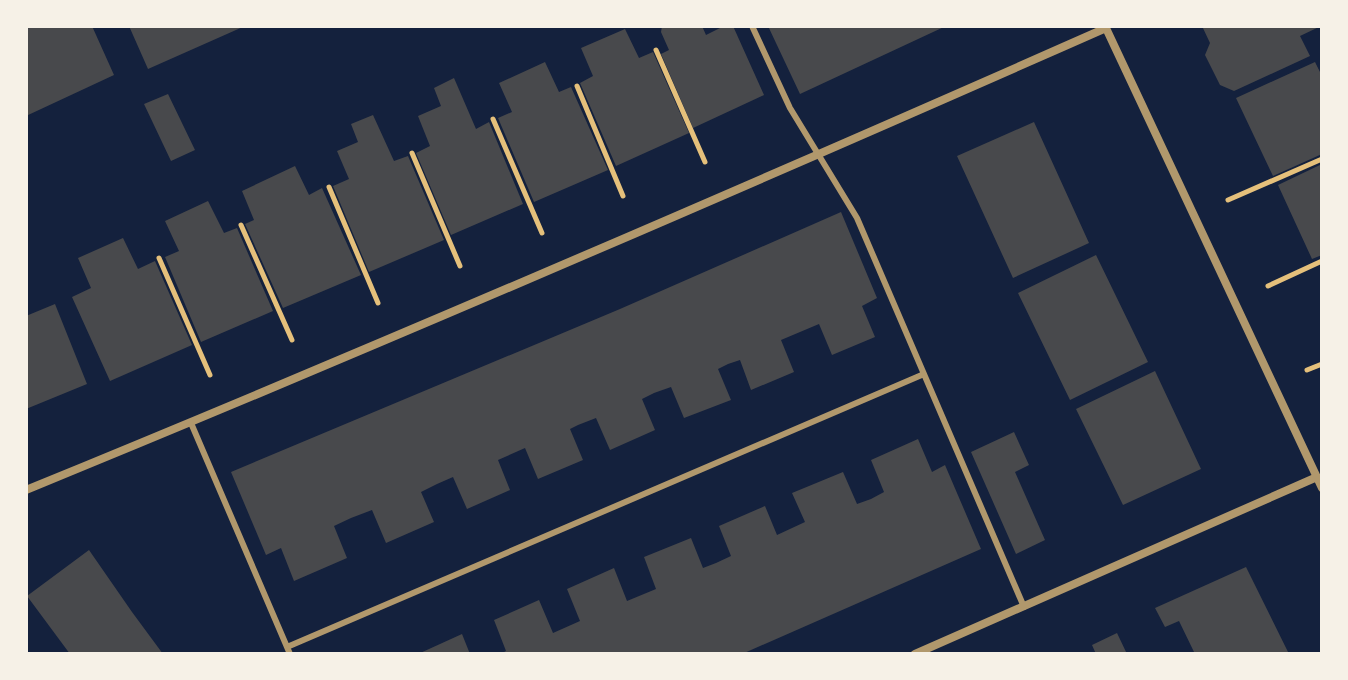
<svg xmlns="http://www.w3.org/2000/svg" width="1348" height="680" viewBox="0 0 1348 680" font-family="'Libre Baskerville',serif">
  <rect width="100%" height="100%" fill="#14213d"/>
  <!-- building -->
  <path fill="#48494c" d="M92 26 114 75 26 116V27Z
    M129 26H245L148 69Z
    M662 26H702L706 35 724 26H733L764 95 693 128 661 54 669 50 661 32Z
    M768 26H946L800 94Z
    M1202 26H1321L1300 36 1310 56 1234 91 1220 85 1205 55 1210 43Z
    M625 29 639 58 653 52 689 133 616 166 580 83 593 76 581 48Z
    M545 62 559 92 571 87 608 170 534 202 498 118 512 112 499 83Z
    M1315 62 1322 76V154L1273 176 1236 98Z
    M454 78 476 129 489 122 523 204 451 235 416 153 430 146 418 116 441 106 434 88Z
    M168 94 195 150 171 161 144 104Z
    M373 115 394 161 408 156 444 240 369 272 333 186 349 179 337 151 358 142 351 124Z
    M1034 122 1089 243 1013 278 957 156Z
    M1322 164V255L1312 259 1278 185Z
    M295 166 309 195 322 188 361 275 283 308 245 224 254 220 242 191Z
    M208 201 224 233 237 228 273 311 201 342 165 257 179 251 165 221Z
    M841 212 877 298 862 306 875 337 832 355 819 324 781 340 794 372 751 390 740 360 728 364 718 369 731 400 684 418 671 387 654 393 642 399 655 430 610 450 596 418 578 425 570 429 583 460 538 479 525 448 498 460 510 490 467 509 453 477 437 484 421 492 434 522 386 543 372 510 351 518 334 526 347 558 294 581 281 548 266 555 231 472 620 309Z
    M123 238 138 269 155 261 192 345 110 381 72 297 91 288 78 258Z
    M1096 255 1148 362 1070 400 1018 293Z
    M55 304 87 384 26 409V316Z
    M1155 371 1201 469 1123 505 1076 409Z
    M1014 432 1029 465 1015 472 1045 540 1016 554 971 452Z
    M918 439 932 472 945 465 981 549 742 654H500L506 651 494 620 539 600 553 633 580 621 567 589 614 568 627 601 656 589 644 557 691 538 703 568 716 563 731 556 719 526 765 506 777 535 805 522 792 493 843 472 857 504 871 499 884 492 871 460Z
    M89 550 132 612 163 654H70L27 596Z
    M1246 567 1289 654H1195L1179 621 1165 627 1155 608Z
    M1117 633 1127 654H1096L1092 645Z
    M462 634 470 654H418Z"/>
  <g fill="none" stroke-linecap="round" stroke-linejoin="round">
    <!-- path -->
    <path stroke="#e5c07b" stroke-width="5" d="M656 50 705 162
      M577 86 623 196
      M493 119 542 233
      M412 153 460 266
      M329 187 378 303
      M1228 200 1322 159
      M241 225 292 340
      M159 258 210 375
      M1268 286 1322 261
      M1307 370 1322 364"/>
    <!-- service -->
    <path stroke="#b1986c" stroke-width="6" d="M752 26 790 108 857 218 1024 607
      M191 423 290 654
      M287 647 924 374"/>
    <!-- minor -->
    <path stroke="#b1986c" stroke-width="8" d="M1105 26 1322 488
      M26 490C388 342 748 186 1106 28
      M915 654 1317 477"/>
  </g>
  <!-- border -->
  <rect width="1348" height="680" fill="none" stroke="#f6f1e7" stroke-width="56"/>
</svg>
